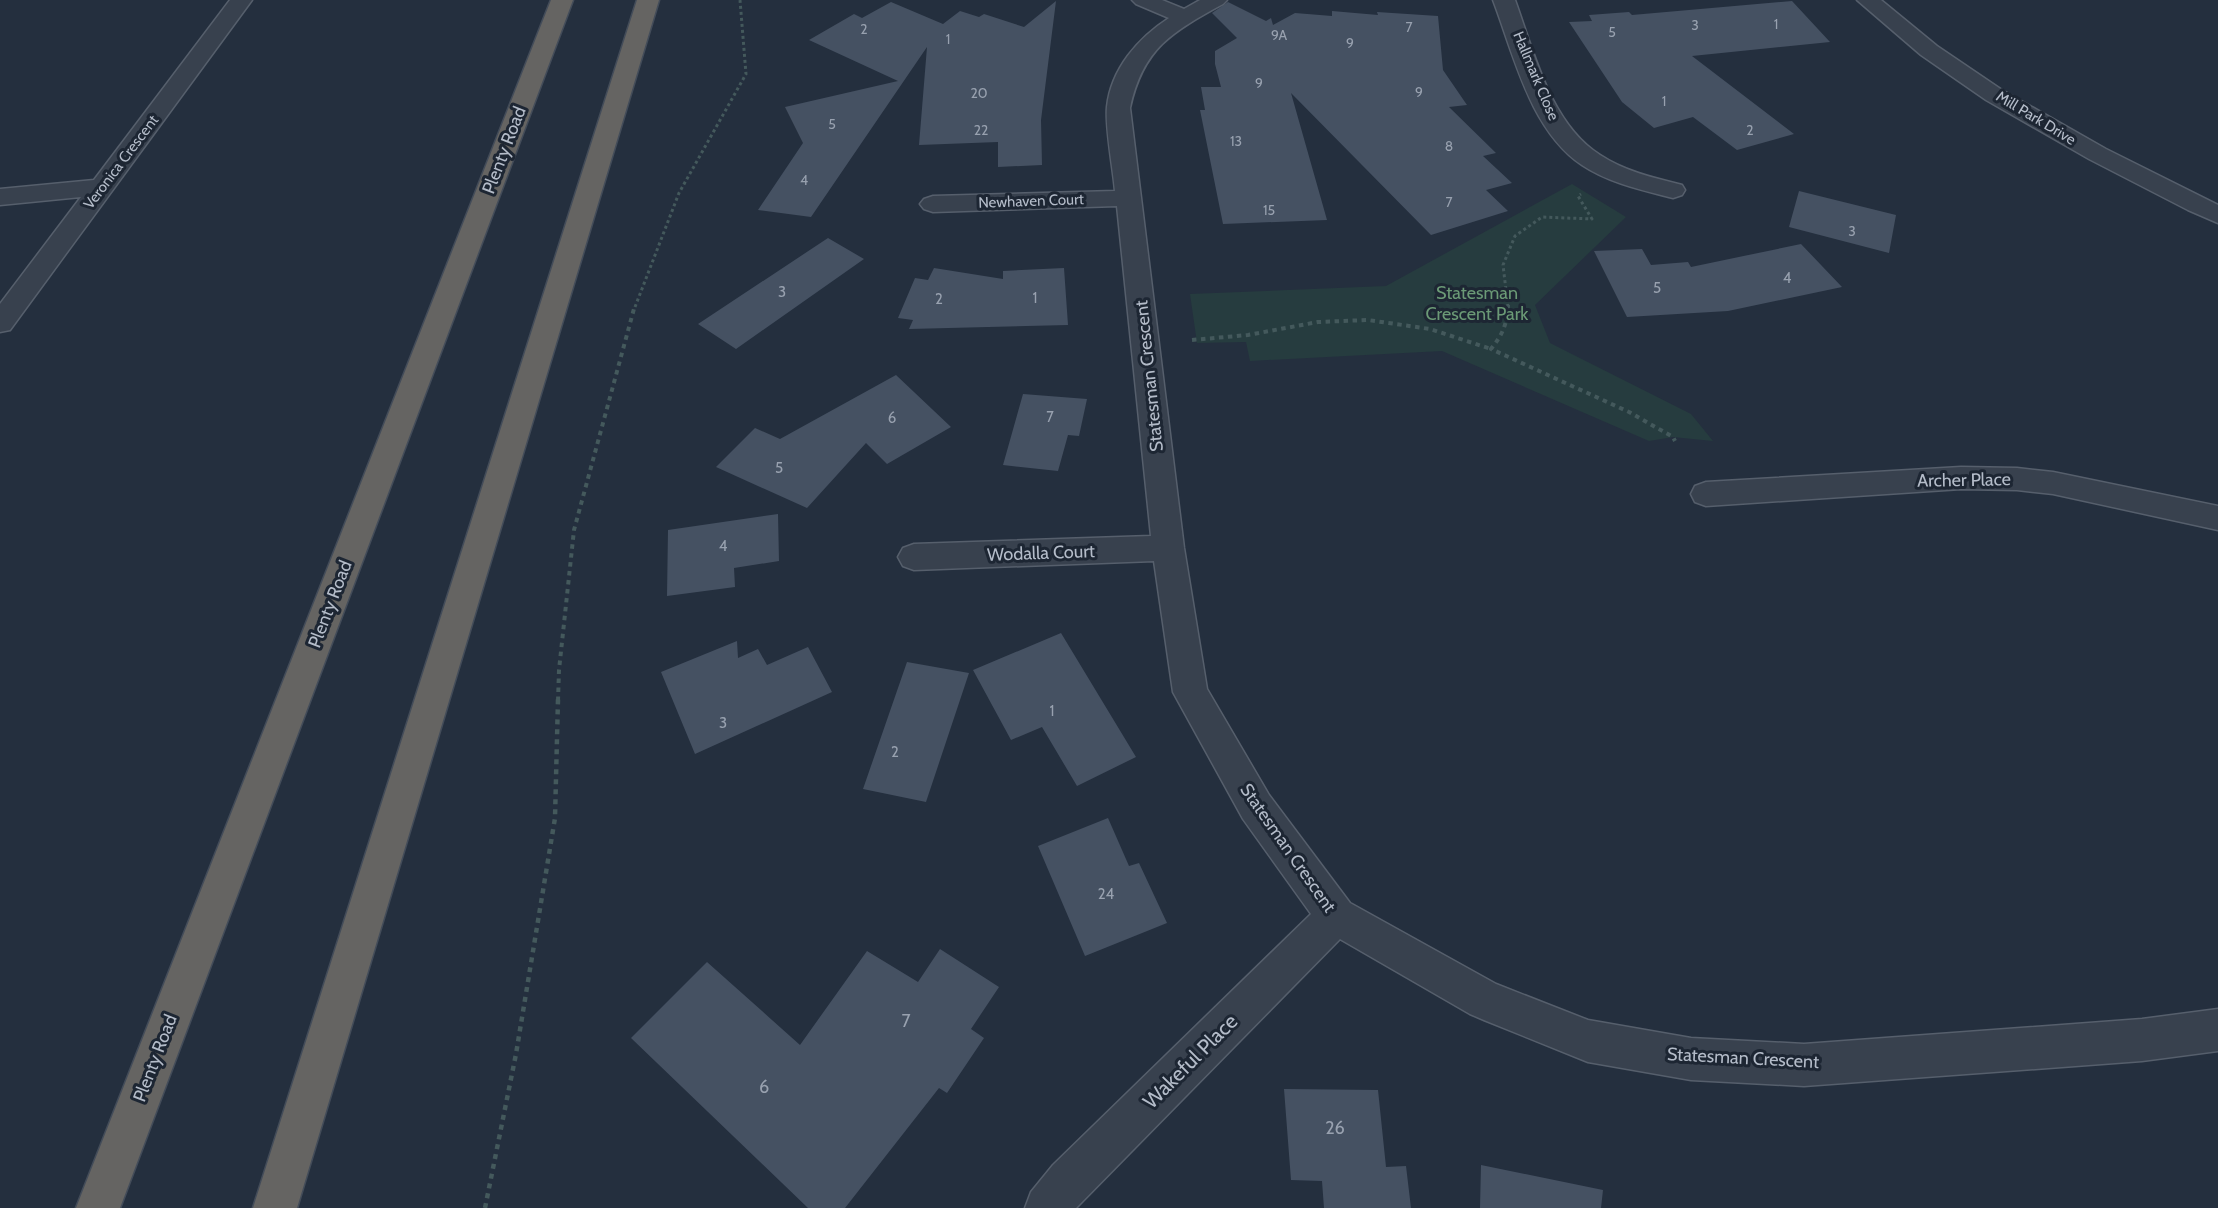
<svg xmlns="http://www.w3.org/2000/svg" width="2218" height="1208" viewBox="0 0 2218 1208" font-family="Cabin,sans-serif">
  <rect width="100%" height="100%" fill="#242f3e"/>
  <!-- green -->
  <path fill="#263c3f" d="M1572 184 1626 217 1535 305 1550 343 1691 414 1713 441 1673 437 1649 441 1442 351 1250 361 1246 342 1197 343 1190 294 1386 286Z"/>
  <!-- building -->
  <path fill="#455162" d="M1056 1 1041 120 1042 165 998 167V142L919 145 927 47 811 217 758 210 803 143 785 107 898 81 809 40 854 14 862 18 891 2 943 24 960 11 979 17 984 14 1024 27Z
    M1792 1 1830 42 1692 56 1794 134 1737 150 1693 117 1654 128 1622 102 1569 22 1592 21 1589 15 1629 12 1632 15Z
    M1228 2 1266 21 1271 18 1273 25 1295 13 1332 16V11L1378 15 1377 12 1438 16 1443 70 1467 105 1449 107 1496 153 1483 156 1512 183 1486 190 1508 211 1431 235 1291 93 1327 220 1223 224 1200 110H1205L1201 87H1221L1215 64V51L1237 38 1212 13Z
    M1799 191 1896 215 1889 253 1789 227Z
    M828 238 864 259 736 349 698 324Z
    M1801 244 1842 287 1728 311 1627 317 1594 251 1642 249 1651 265 1688 262 1691 267Z
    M934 268 1003 279V271L1064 268 1068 325 909 329 913 320 898 318 915 278 928 280Z
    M896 375 951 427 887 464 866 443 807 508 716 467 755 428 780 439Z
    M1023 394 1087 399 1079 436 1068 435 1058 471 1003 465Z
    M778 514 779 561 734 568 735 587 667 596 668 530Z
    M1061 633 1136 757 1077 786 1042 727 1011 740 973 670Z
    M737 641 738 658 758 649 767 665 808 647 832 692 695 754 661 672Z
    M907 662 969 673 926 802 863 789Z
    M1108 818 1129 866 1139 863 1167 923 1085 956 1038 846Z
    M940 949 999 987 971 1029 984 1038 947 1093 939 1088 845 1208H808L631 1038 707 962 800 1045 867 951 918 982Z
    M1284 1089 1378 1090 1386 1167 1406 1166 1411 1208H1324L1322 1181 1291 1180Z
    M1481 1165 1603 1190 1601 1208H1480Z"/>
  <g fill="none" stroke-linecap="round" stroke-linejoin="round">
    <!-- minor casing -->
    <g stroke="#565f6c" stroke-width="3">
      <path id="minor" d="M230 0H252L10 330 0 332V304L81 197 0 205V189L94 180Z
        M1132 0H1162L1184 9 1200 0H1227L1223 4C1172 32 1143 48 1130 108L1184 548 1207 689 1269 795 1350 903 1496 984 1588 1020 1691 1038 1804 1044 2142 1019 2218 1009V1051L2142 1061 1804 1086 1691 1080 1588 1062 1484 1020 1470 1014 1340 939 1076 1208H1025L1031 1192 1053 1165 1311 914 1243 819 1173 692 1154 561 914 570 903 566 898 557 903 548 914 544 1151 536 1117 206 933 212 924 209 920 204 924 199 933 196 1115 191C1113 168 1105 128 1107 107 1111 69 1138 38 1169 18L1136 4Z
        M1493 0H1515C1534 52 1550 123 1600 155 1624 171 1654 178 1682 185L1685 190 1682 195 1673 198C1642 190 1609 183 1582 165 1530 130 1514 55 1493 0Z
        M1857 0H1881L1937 46 2002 90 2106 149 2218 205V223L2188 210 2089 159 1986 100 1921 55Z
        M1961 467 2017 468 2053 472 2218 506V530L2053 494 2017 490 1961 489 1706 506 1695 502 1691 494 1695 486 1706 482Z"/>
    </g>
    <!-- trunk casing -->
    <g stroke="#434c59" stroke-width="3">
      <path id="trunk" d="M551 0H573L120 1208H76Z
        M637 0H659L297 1208H253Z"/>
    </g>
    <!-- path-far2 -->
    <path stroke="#44595c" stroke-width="3" stroke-dasharray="3 3" stroke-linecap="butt" d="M635 307 679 193 746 74 740 0
      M1508 307 1503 265 1515 236 1542 217 1592 219 1578 196 1581 194"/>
    <!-- path-far1 -->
    <path stroke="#44595c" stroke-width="4" stroke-dasharray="4.5 4.5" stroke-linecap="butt" d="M1508 305C1507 324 1503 334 1491 349L1629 412 1673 437 1675 441
      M1192 340 1248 335 1318 322 1368 320 1430 329 1491 349
      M558 701 559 670 574 530 635 305"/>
    <!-- path -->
    <path stroke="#44595c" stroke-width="4.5" stroke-dasharray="5 5" stroke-linecap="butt" d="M485 1208 516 1054 555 818 558 699"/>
    <!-- minor -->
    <use href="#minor" fill="#38414e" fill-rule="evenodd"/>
    <!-- trunk -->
    <use href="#trunk" fill="#656462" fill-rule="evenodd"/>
  </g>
  <g text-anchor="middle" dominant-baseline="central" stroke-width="6" stroke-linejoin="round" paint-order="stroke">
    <!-- far-number labels -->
    <g font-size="14" fill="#98a1af">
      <text x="1776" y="24">1</text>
      <text x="1695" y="25">3</text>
      <text x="1409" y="27">7</text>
      <text x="864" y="29">2</text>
      <text x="1612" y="32">5</text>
      <text x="1279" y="35">9A</text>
      <text x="948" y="39">1</text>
      <text x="1350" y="43">9</text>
      <text x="1259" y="83">9</text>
      <text x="1419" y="92">9</text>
      <text x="979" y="93">20</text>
      <text x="1664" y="101">1</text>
      <text x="832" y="124">5</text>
      <text x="981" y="130">22</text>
      <text x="1750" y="130">2</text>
      <text x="1236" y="141">13</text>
      <text x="1449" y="146">8</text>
      <text x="804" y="180">4</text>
      <text x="1449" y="202">7</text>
      <text x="1269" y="210">15</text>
      <text x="1852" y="231">3</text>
    </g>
    <!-- far-street labels -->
    <g font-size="15" fill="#b4bcc9" stroke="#1d2633">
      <text transform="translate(1536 76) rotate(67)">Hallmark Close</text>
      <text transform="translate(2036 118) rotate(31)">Mill Park Drive</text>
      <text transform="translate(121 162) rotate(-53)">Veronica Crescent</text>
      <text transform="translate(1031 201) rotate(-2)">Newhaven Court</text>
    </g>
    <!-- number labels -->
    <g font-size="15" fill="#98a1af">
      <text x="1787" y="278">4</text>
      <text x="1657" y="288">5</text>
      <text x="782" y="292">3</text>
      <text x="1035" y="298">1</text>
      <text x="939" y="299">2</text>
      <text x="1050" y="417">7</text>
      <text x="892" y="418">6</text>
      <text x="779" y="468">5</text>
      <text x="723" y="546">4</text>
      <text x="1052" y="711">1</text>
      <text x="723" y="723">3</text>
      <text x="895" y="752">2</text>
      <text x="1106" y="894">24</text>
    </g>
    <!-- street labels -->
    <g font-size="18" fill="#b4bcc9" stroke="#1d2633">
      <text transform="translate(504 150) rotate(-69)">Plenty Road</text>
      <text transform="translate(1149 376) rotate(-96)">Statesman Crescent</text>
      <text transform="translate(1964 480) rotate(-1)">Archer Place</text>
      <text transform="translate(1041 553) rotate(-2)">Wodalla Court</text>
      <text transform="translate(330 604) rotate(-69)">Plenty Road</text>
      <text transform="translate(1288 848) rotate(55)">Statesman Crescent</text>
      <text transform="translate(155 1058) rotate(-69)">Plenty Road</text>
      <text transform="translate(1743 1058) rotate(3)">Statesman Crescent</text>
    </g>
    <!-- park labels -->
    <g font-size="18" fill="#6b9a76" stroke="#1d2633">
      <text x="1477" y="293">Statesman<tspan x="1477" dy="21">Crescent Park</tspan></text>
    </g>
    <!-- near-number labels -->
    <g font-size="18" fill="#98a1af">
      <text x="906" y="1021">7</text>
      <text x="764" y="1087">6</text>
      <text x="1335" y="1128">26</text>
    </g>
    <!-- near-street labels -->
    <g font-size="21" fill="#b4bcc9" stroke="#1d2633">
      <text transform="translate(1190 1061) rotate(-45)">Wakeful Place</text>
    </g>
  </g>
</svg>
